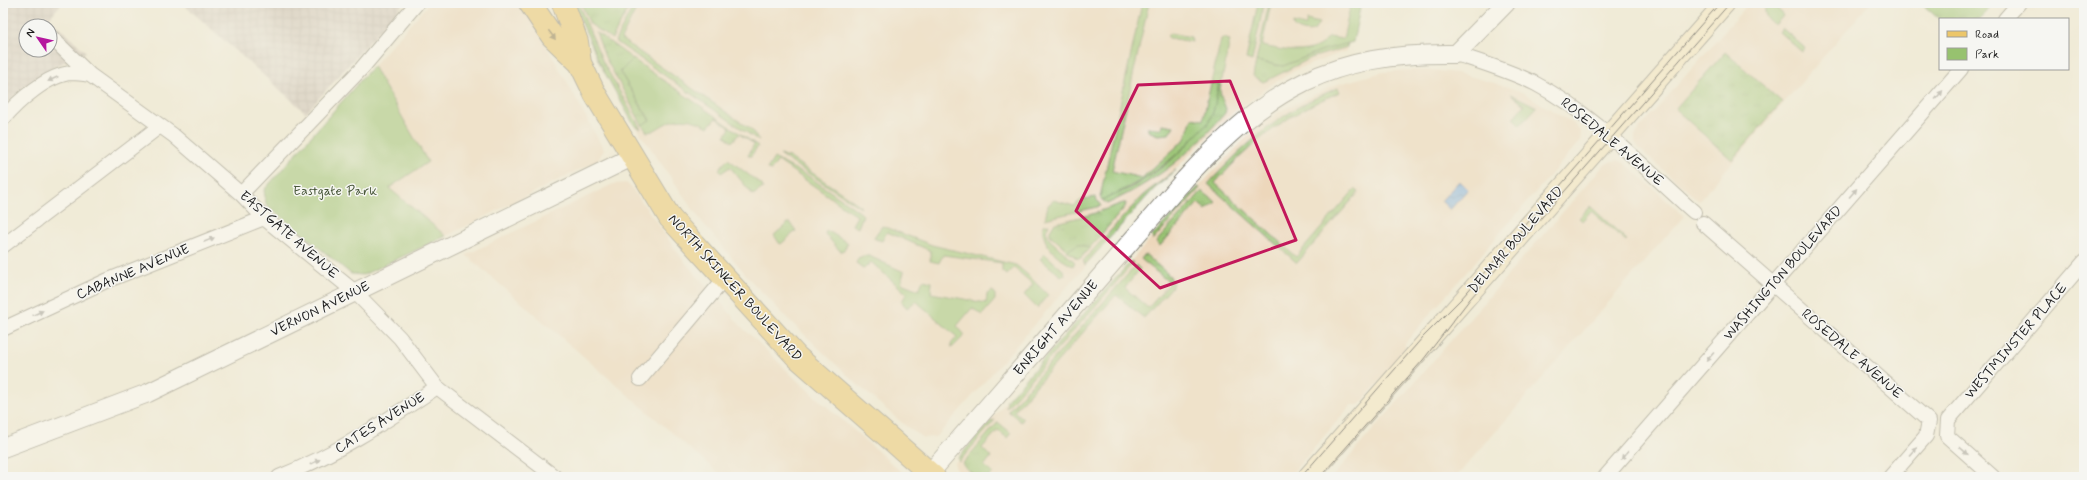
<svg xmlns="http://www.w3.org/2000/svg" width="2087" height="480" viewBox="0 0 2087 480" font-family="Mynerve,sans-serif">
  <defs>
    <pattern id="industrial-grid" width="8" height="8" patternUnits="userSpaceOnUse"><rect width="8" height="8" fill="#ccc2b9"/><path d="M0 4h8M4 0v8" fill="none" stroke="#afa69e"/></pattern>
    <pattern id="grass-tufts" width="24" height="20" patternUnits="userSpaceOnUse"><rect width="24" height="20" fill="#97c26f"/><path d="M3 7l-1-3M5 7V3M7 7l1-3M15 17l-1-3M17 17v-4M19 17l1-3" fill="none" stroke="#82a660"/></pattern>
    <pattern id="water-waves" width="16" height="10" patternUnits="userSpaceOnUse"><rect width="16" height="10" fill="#74aae2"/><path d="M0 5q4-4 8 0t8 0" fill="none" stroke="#5e8ab6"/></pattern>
  </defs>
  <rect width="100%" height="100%" fill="#f6f6f2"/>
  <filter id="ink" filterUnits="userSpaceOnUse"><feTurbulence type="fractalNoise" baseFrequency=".025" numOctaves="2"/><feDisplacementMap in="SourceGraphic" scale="8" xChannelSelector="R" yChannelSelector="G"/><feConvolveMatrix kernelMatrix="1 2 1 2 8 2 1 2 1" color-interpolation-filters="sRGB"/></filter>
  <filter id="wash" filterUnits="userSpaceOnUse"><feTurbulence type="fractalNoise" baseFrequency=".012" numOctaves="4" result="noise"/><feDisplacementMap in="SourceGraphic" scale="16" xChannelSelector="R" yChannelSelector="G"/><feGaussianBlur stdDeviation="0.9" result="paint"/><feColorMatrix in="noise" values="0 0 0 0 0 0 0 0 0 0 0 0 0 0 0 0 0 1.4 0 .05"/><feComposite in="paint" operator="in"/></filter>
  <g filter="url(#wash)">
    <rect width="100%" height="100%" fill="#f0ebd7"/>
    <!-- built -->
    <path fill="#edd7bb" d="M429 3H521L566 80 604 150 597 161 446 236 389 188 428 162 373 66Z
      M573 3H1356L1346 51 1298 69 1277 81 1229 116 1136 208 941 432 935 437 923 438 907 427 859 386 792 323 753 283 702 222 634 125 601 66Z
      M1749 3H1870L1699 201 1640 150 1635 142V136L1640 128Z
      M1410 70H1432L1457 73 1502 85 1522 92 1574 124 1581 132 1580 141 1405 343V353L1359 405H1351L1289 477H963L959 474 955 467V463L1007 400 1177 209 1248 136 1278 112 1335 85 1383 72Z
      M1618 160 1625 163 1684 216 1456 477H1332L1603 166 1611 161Z
      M626 183 632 188 684 261 742 327 799 382 907 477H723L466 255 613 184Z"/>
    <!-- industrial -->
    <path fill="url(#industrial-grid)" fill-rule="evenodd" d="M3 3H62L49 18 86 52 54 67 22 88 3 108ZM26 26H50V50H26Z
      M182 3H404L306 113Z"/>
    <!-- grass -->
    <path fill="url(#grass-tufts)" stroke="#5a6f46" d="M573 3H578L603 62 641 129 634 125 601 66Z
      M581 3H631L612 39 590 24Z
      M1258 3H1264L1252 61 1246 59Z
      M1921 3H1987L1989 8 1980 19 1940 20Z
      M1782 28 1805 48 1802 52 1779 32Z
      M596 32 633 59 620 72 650 121 642 125 605 57Z
      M1223 38 1230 40 1220 90 1221 96 1226 109 1225 113C1190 155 1156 181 1107 204L1102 200 1130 188 1153 174 1169 162 1186 146 1210 119 1219 84 1211 83 1221 39Z
      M1348 43 1347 47 1311 58 1268 80 1263 82 1253 76 1256 61 1283 66 1323 50Z
      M1725 52 1782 102 1732 160 1675 109Z
      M1338 88 1340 92C1288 113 1252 142 1215 183L1296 257 1355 189 1359 192 1297 263 1208 184C1247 142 1284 109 1338 88Z
      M1176 170 1154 189 1085 265 1083 261 1143 195Z
      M1198 187 1200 188 1153 240 1152 236Z
      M1202 191 1216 202 1206 210 1198 203 1160 246 1156 242Z
      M1123 203H1126L1125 207 1081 258H1076L1050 235V231L1055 223 1089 215Z
      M1049 224 1046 231 1050 240 1075 262 1073 266C1058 259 1040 243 1043 225Z
      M1145 254 1170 276 1173 284 1171 288 1144 318 1116 295 1014 411 1023 419 1021 422 1008 411 1136 265 1140 269 1125 288 1148 308 1170 283 1141 259Z
      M1131 261 1133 263 1006 408 1007 400Z
      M995 420 959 462 958 458 990 421Z
      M998 422 1011 433 1007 438 998 430 982 448 991 457 984 466 993 473 989 477H976L962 464Z"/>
    <!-- green -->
    <path fill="#97c26f" stroke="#5a6f46" d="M635 3H639L621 39 752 130 759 141 615 41Z
      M1142 3H1149L1112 171 1142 178 1185 139 1192 118 1203 120 1211 83 1219 84C1216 95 1215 111 1210 120 1206 126 1200 131 1195 136 1168 166 1138 184 1102 200L1100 197Z
      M1269 3H1271L1262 46C1284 50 1312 58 1329 37L1343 39 1351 3H1361L1353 42 1323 50 1283 66 1256 61Z
      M1767 3H1771L1784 15 1775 25C1766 20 1762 12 1767 3Z
      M1307 20 1319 23 1314 31C1307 33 1297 31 1293 26V23L1305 26Z
      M1170 33 1191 37 1192 42 1169 38 1167 36Z
      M633 59 758 146 751 156H748L754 144 739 134 732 142 725 136 730 128 716 118 708 127C695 119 679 116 665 124 659 127 654 132 647 132L642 125 650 120 620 72Z
      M373 66 428 162 389 188 446 236 363 275 351 274 266 204 264 190Z
      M1511 94 1537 107 1520 125 1513 118 1524 105Z
      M1162 124 1174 126 1169 134 1158 135 1148 131V127L1161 129Z
      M780 155 789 157 858 204 861 208Z
      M774 158 808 176 857 210 863 215 858 228 852 225 857 216 778 161 771 170 767 169Z
      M728 159 762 185 763 188 753 195 730 167 721 173 719 169Z
      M1095 197 1101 206 1045 219 1048 205 1054 200 1074 206 1081 200Z
      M1590 206 1627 240 1626 241 1591 211 1582 221 1579 218Z
      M788 223H791L796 231 781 244 779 243 774 235Z
      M882 226 932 245 1016 265 1029 276 1048 295 1037 308 1024 295 1033 284 1014 268 1007 275 1002 272V263L943 255 939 263 930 261 931 251 887 232 882 241 875 239 874 237Z
      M826 231H828L848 243 843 251H840L825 234Z
      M1078 244 1090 248 1079 259 1067 251Z
      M1045 254 1064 271 1065 275 1061 276 1040 259Z
      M863 256H869L904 272 901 283 919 290 923 280 932 282 931 293 986 303 987 294 992 291 995 293V300L982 315 972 308 957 326 965 335 952 348 951 344 957 337 916 301 907 308 901 301 907 294 871 262 864 269 856 263 858 258Z"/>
    <!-- water -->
    <path fill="url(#water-waves)" stroke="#48637f" d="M1459 181 1468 189 1450 210 1441 201Z"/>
  </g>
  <g filter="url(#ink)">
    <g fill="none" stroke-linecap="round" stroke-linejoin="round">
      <!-- minor casing -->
      <g stroke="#86847a" stroke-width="16">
        <path id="minor" d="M2005 19 2019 3
          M51 37 90 75 173 135 241 194 264 218 355 292 400 338 437 387 555 477
          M1456 54C1483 63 1511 71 1536 84 1595 115 1644 168 1694 212
          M3 119C17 102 48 74 72 73 78 73 84 74 90 75
          M241 194 362 68 417 3
          M1703 223 1929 421 1926 436 1890 477
          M3 246 160 126
          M3 329 106 281 264 218
          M640 379 726 277
          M279 477C337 454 386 421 437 387
          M1605 477 1961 69
          M1993 477 1947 436 1948 420 2084 262"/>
      </g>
      <!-- tertiary casing -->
      <g stroke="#86847a" stroke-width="20">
        <path id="tertiary" d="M3 448 148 393 632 157
          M930 473 1185 179C1268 89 1330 52 1456 54L1506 3"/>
      </g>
      <!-- secondary casing -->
      <g stroke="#86847a" stroke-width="22">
        <path id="secondary" d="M1308 477 1725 3"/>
      </g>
      <!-- primary casing -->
      <g stroke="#86847a" stroke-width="24">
        <path id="primary" d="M530 3 552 36 580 63
          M563 3 577 42 580 63 595 94 670 218 797 357 934 477"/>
      </g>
      <!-- minor -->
      <use href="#minor" stroke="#fff" stroke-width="14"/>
      <!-- tertiary -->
      <use href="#tertiary" stroke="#fff" stroke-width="18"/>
      <!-- secondary -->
      <use href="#secondary" stroke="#f7e8c3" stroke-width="20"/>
      <!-- primary -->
      <use href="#primary" stroke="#ecc669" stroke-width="22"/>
      <!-- tram -->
      <path stroke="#1c1c1c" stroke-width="1" d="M1301 477 1423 337 1461 299 1720 3
        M1320 477 1423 360 1470 299 1730 3"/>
    </g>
    <!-- one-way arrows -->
    <defs><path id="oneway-solid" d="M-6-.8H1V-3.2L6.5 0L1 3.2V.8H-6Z"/></defs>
    <use fill="#847142" href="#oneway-solid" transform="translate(552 35) rotate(53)"/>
    <g fill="#999">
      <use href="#oneway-solid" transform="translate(53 79) rotate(155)"/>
      <use href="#oneway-solid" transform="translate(1939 95) rotate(-49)"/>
      <use href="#oneway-solid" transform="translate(1853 193) rotate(-49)"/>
      <use href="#oneway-solid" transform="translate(209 240) rotate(-22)"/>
      <use href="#oneway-solid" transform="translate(38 313) rotate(-25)"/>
      <use href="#oneway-solid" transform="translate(1710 357) rotate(131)"/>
      <use href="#oneway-solid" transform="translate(1913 451) rotate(-49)"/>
      <use href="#oneway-solid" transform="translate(1964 451) rotate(42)"/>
      <use href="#oneway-solid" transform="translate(1625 455) rotate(131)"/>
      <use href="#oneway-solid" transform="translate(315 462) rotate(-28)"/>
    </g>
  </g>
  <!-- marked area -->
  <path d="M0 0H2087V480H0ZM1230 81 1296 240 1160 288 1076 211 1138 85Z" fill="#f0ebd7" fill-opacity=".55" fill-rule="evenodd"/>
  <path fill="none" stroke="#c2185b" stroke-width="3" stroke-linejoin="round" d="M1230 81 1296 240 1160 288 1076 211 1138 85Z"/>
  <g text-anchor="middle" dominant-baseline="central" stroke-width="3" stroke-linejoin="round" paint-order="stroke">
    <!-- street labels -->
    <g font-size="14" fill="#1c1c1c" stroke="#f6f6f2">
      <text transform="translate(1612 142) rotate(40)">ROSEDALE AVENUE</text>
      <text transform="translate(289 235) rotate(41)">EASTGATE AVENUE</text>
      <text transform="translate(1516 240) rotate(-49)">DELMAR BOULEVARD</text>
      <text transform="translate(133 272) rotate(-23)">CABANNE AVENUE</text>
      <text transform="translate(1783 273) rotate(-49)">WASHINGTON BOULEVARD</text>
      <text transform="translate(735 288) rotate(48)">NORTH SKINKER BOULEVARD</text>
      <text transform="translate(320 309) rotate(-26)">VERNON AVENUE</text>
      <text transform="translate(1056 328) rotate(-49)">ENRIGHT AVENUE</text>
      <text transform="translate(2016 341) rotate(-49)">WESTMINSTER PLACE</text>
      <text transform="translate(1852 354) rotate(41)">ROSEDALE AVENUE</text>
      <text transform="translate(380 423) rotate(-32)">CATES AVENUE</text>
    </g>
    <!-- park labels -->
    <g font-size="14" fill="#475639" stroke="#f6f6f2">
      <text x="335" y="191">Eastgate Park</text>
    </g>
  </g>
  <!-- margin -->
  <rect width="2087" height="480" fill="none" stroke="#f6f6f2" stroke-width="16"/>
  <!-- legend -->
  <rect x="1939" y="18" width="130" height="52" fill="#f6f6f2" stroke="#9f9f9c"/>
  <rect x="1947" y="31" width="20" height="6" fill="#ecc669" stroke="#9f9f9c"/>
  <text x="1975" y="38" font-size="12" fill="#1c1c1c">Road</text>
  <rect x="1947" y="48" width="20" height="12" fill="#97c26f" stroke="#9f9f9c"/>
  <text x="1975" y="58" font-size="12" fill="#1c1c1c">Park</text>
  <!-- north arrow -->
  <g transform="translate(38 38) rotate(304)"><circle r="19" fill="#f6f6f2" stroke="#9f9f9c"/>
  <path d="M0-3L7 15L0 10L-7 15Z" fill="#b5179e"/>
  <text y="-6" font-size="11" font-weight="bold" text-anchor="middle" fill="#1c1c1c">N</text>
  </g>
</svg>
